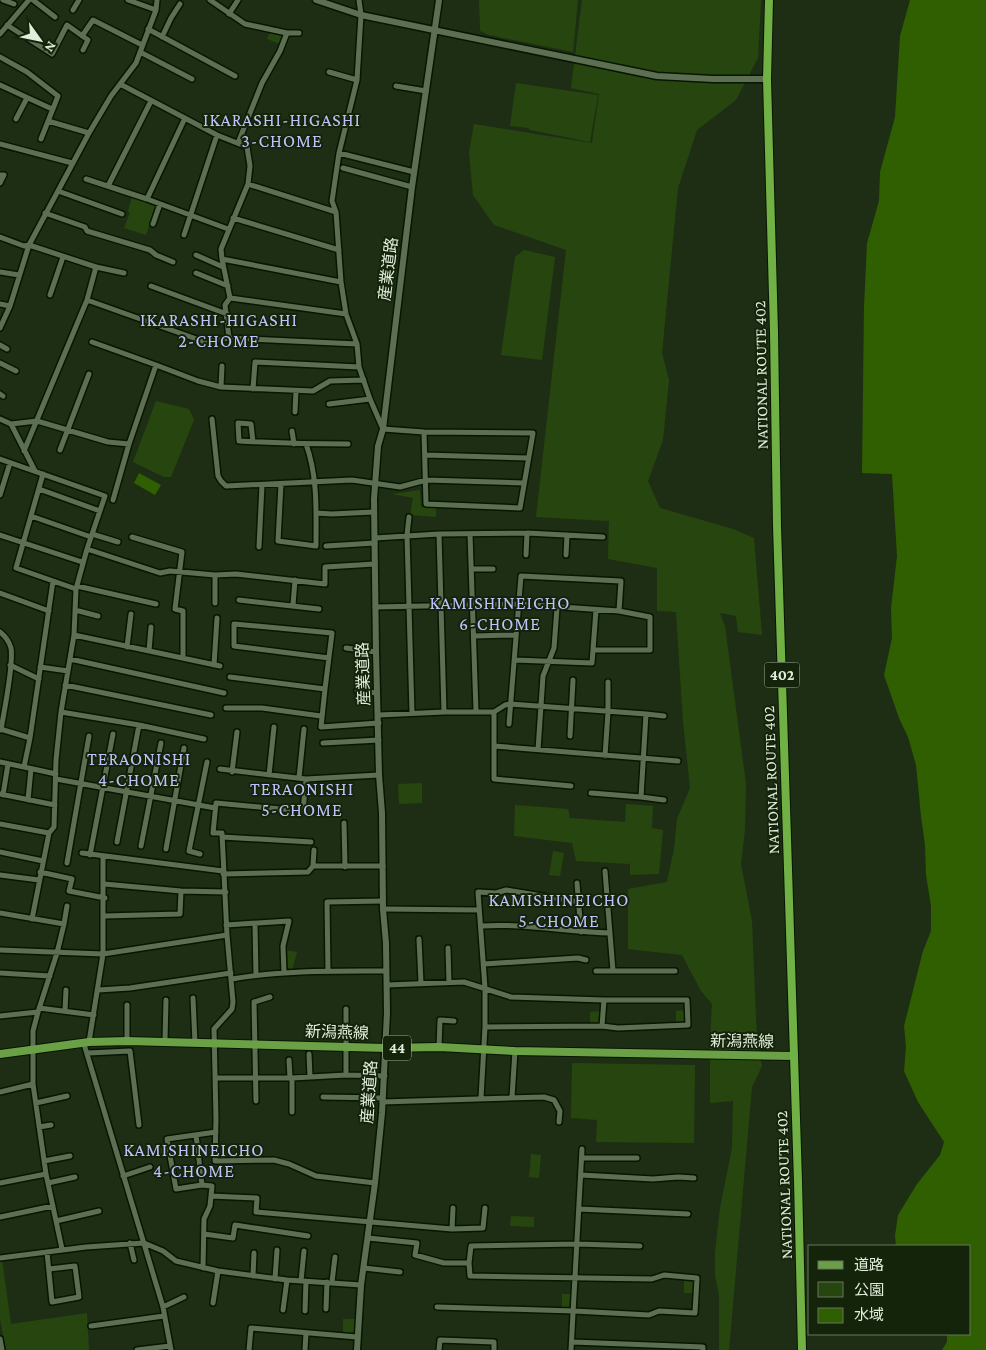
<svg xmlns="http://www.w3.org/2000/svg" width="986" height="1350" viewBox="0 0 986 1350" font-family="'Crimson Pro','Noto Sans JP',serif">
  <rect width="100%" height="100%" fill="#1e2e14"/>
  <!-- green -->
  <path fill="#27460f" d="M479 0H578L573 52 489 35 480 31Z
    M582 0H761L758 58 736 100 697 130 678 188 662 353 669 380 663 440 648 481 660 508 733 529 754 538 762 635 738 632 736 616 720 613 725 626 746 784 745 829 741 864 752 921 757 1042 762 1066 752 1087 729 1350H719V1295L715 1276V1252L720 1208 732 1148 733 1101 710 1103V1043L712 1004 701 991 682 955 628 949V889L667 882 674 849 677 819 690 788 683 721 676 612 657 611V568L608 559 609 521 536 517 566 250 494 225 473 195 469 152 474 124 592 143 599 94 571 88Z
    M271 30 284 35 280 44 267 39Z
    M516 83 598 95 590 142 530 130 528 128 510 126Z
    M132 196 156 205 146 235 124 228 130 213 128 212Z
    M524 250 555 257 542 360 501 355 515 257Z
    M156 401 189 409 194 420 171 477H164L133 462Z
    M420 490 421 507 436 508V517L410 515 413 498 392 494Z
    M422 783V803L399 804 398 784Z
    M626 804 653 806 652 828 663 830 659 874 630 875V864L576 861 572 843 514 836 515 805 568 809 570 818 625 822Z
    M553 851 564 853 560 876 549 875Z
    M286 950 297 952 292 970 287 967Z
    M686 1010V1020L684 1022 676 1023V1011Z
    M602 1011 600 1023H590V1012Z
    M572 1063 695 1065 694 1143 596 1142 597 1120 571 1118Z
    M165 1143 167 1152 156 1155 154 1145Z
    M531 1154 541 1155 539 1178 529 1177Z
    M511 1216 534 1217V1227L510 1226Z
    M2 1259 11 1324 87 1313 89 1350H6L0 1319V1260Z
    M684 1279 691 1280 693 1282V1293H684Z
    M562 1294H571V1306L568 1308H562Z
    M343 1319H355V1331L351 1334 343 1332Z"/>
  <!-- water -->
  <path fill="#2f5f00" d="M910 0H986V1350H942L947 1342V1334H970V1246H896L895 1236 898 1215 917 1184 940 1155 944 1142 918 1102 904 1071 906 1047 904 1026 923 951 931 931V906L926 875 925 845 921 816 916 765 908 737 899 718 884 675 892 638 891 608 897 556 892 474 862 473 864 307 867 243 879 201 880 172 895 117 900 36Z
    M139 473 161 485 155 495 134 483Z"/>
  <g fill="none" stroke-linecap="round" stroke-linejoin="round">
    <!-- minor casing -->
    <g stroke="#071601" stroke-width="8">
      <path id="minor" d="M3 0 14 4
        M33 0 55 17
        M128 0 156 10
        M210 0 245 24 287 33H299
        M359 0 361 15 357 80 339 153 332 201 336 212 341 282 346 314 357 344 359 367 370 399 383 429 424 432 533 433 520 508 426 504 424 432
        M73 10 79 0
        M229 14 238 0
        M7 25 52 54 67 25 88 40 83 50
        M148 29 235 76
        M0 34 29 0
        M82 36 93 20 142 45
        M162 37 171 18 180 4
        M140 52 192 79
        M0 57 27 72 58 96 41 139
        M329 72 357 80
        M120 84 217 135 247 147 250 166 248 184 221 249 222 259 341 282
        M0 85 52 109
        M396 86 426 91
        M16 119 27 98
        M48 121 89 133
        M238 143 262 83 280 51 287 33
        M0 144 72 163
        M339 153 414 172
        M343 168 412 187
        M0 175H4L0 183
        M86 179 147 199 228 229
        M248 184 336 212
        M108 186 151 101
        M58 191 122 214
        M147 199 185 118
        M45 213 85 227 87 231 150 250 156 255 173 262
        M233 218 339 250
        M153 224 160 204
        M184 235 217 135
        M0 237 24 246 29 245 96 267 87 300 24 451
        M196 255 223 267
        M222 259 230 298 346 314
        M96 267 124 273
        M0 272 19 275
        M196 273 228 286
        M151 286 227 314
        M50 295 63 257
        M87 300 205 342 229 338 357 344
        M0 304 10 306
        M0 328 10 306 29 245 89 133 111 96 136 63 156 10 157 0
        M229 338 225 305 230 298
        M92 342 156 365
        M0 345 7 349
        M0 363 16 371
        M221 387 222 366
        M253 389 255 362 359 367
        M0 394 3 396
        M329 404 370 399
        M295 412 296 391
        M0 419 11 424 37 421 108 442 129 444
        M212 419 218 476 221 481 226 486 352 480 400 487 426 480 524 483
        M11 424 35 471
        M292 431 294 444
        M253 442 251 424 238 423 239 441C276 443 312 444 348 444
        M60 450 89 374
        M425 455 528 458
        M0 459 105 496 87 549 76 589 74 635 61 712 56 760 54 827 49 833 32 919
        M43 474 16 568 76 589
        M281 484 278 541 316 546C316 512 318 477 306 444
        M39 489 100 511
        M0 495 10 463
        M113 500 129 444 156 365 198 381 221 387 313 391 330 381 364 380
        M316 513 332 514 374 512
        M31 516 91 537
        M409 517 407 535 412 713
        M92 534 118 542
        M439 534 444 712
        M470 534 476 711
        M0 535 82 562
        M132 537 182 552 175 609 183 611V658
        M375 538 439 534 527 533 603 537
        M326 546 375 543
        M259 547 262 485
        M87 549 160 573 170 571 215 575 236 574 325 584V567L375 564
        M526 555 527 533
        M566 555 567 535
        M472 569H493
        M77 586 156 604
        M0 593 49 611
        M239 600 319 609
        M215 603V575
        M293 605 295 580
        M375 607 519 604 619 611 650 617V650H594
        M75 610 98 616
        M0 632C5 636 9 641 11 648 14 664 4 711 1 730
        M74 635 220 666
        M474 636 515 635
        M127 647 131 614
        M346 648 376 652
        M149 651 151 627
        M70 659 224 693
        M515 660 592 663 596 610
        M10 665 39 679
        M214 665 217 618
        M40 667 68 671
        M230 677 325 689 321 727 379 723
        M65 685 211 715
        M325 689 332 633 234 624V646L329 658
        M357 691 377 693
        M226 708H262L321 716
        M61 712 139 725 204 739
        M494 712V746L678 761
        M646 714 664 716
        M379 715 444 712H494L505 705 510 704 646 714 641 797 591 793
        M509 724 521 576 621 581 619 611
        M0 729 30 738 24 767 56 774
        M570 736 573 680
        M30 738 53 581
        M323 743 379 740
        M494 746V779L571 786
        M538 750 543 676 554 648 557 608
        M605 756 608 712V682
        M0 762 24 767
        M220 769 306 779
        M232 772 237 732
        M269 775 274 727
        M299 778 304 729
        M56 779 215 808
        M0 794 55 805
        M3 795 8 764
        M641 797 664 800
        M28 800 31 769
        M344 823 345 867
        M0 824 49 833
        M222 837 311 842
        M117 842 139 725
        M141 846 161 743
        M166 849 184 748
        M0 852 43 861
        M82 853 223 871
        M200 854 189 851 207 762
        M90 855 113 734
        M67 863 89 736
        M313 866 314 850
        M605 871 613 971
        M40 872 72 879 69 891 105 898
        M223 874 308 872 313 866H383
        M0 875 39 880
        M577 883 581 932
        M104 884 181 891 226 892
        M383 909 479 910
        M0 913 64 924 57 953 38 1012 33 1031V1084L46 1174 62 1249
        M104 916 180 914 181 891
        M64 924 67 906
        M255 924 256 975
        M226 925 289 921 283 946 284 973
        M481 926C524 923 567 932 610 933
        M419 939 421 983
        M448 948 449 983
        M0 950 103 954 227 935
        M484 964 578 958 586 960
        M328 971 327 902 383 901
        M596 971H675
        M0 973 50 976
        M232 979C282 970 334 971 386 971
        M387 985 464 982 511 997 604 1000H687L688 1025 618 1028 602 1026 604 1000
        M98 990 130 988 231 973
        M193 998 195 1043
        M39 1008 94 1015
        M346 1009V1075
        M65 1011 66 990
        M0 1016 38 1012
        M485 1027 602 1026
        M127 1041V1005
        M165 1041 166 1000
        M89 1042 103 954V857
        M84 1044 163 1307 171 1350
        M439 1047 440 1020 454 1021
        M88 1053 130 1051 139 1125
        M309 1054 310 1077
        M289 1060 290 1078
        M216 1078H292L346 1075 385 1076
        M0 1092 33 1084
        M323 1097 382 1098
        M512 1097 515 1051
        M481 1098 485 1027V988L478 892 496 893 506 890 579 902
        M256 1101 254 1002 270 997
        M382 1102 544 1097 554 1100 560 1111 559 1122
        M36 1103 67 1096
        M292 1112V1078
        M39 1127 51 1125
        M196 1135 202 1185
        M582 1158H637
        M44 1161 70 1156
        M581 1175 653 1179 678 1177 694 1178
        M123 1176 150 1167
        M0 1183 46 1174
        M48 1183 75 1177
        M375 1183 316 1176 289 1164 274 1160 215 1161 216 1119 214 1029 232 1009 233 1002 227 935 222 833H213L216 803 303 811 306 779 379 775
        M211 1196 257 1198 256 1212 452 1229 483 1228 485 1208
        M579 1209 688 1214
        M0 1217 53 1206
        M56 1221 99 1211
        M452 1229 453 1208
        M204 1234 233 1238 235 1225 308 1236
        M368 1238 417 1243 415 1255 444 1263H469L471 1246 577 1244 640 1246
        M130 1243 134 1260
        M47 1252 52 1302 79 1297 75 1266 49 1269
        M0 1258 86 1247 144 1243 163 1251 176 1261 218 1271 287 1280 361 1285
        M203 1268 204 1219 210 1206 212 1186 202 1185 176 1189 167 1139 216 1132
        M364 1268 400 1272
        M253 1276 254 1253
        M275 1279 277 1250
        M301 1281 304 1251
        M332 1282 335 1257
        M213 1303 218 1271
        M163 1307 184 1297
        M437 1307 574 1311 649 1315 659 1311 695 1313 697 1278 664 1275 652 1279 470 1276 469 1263
        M326 1309 327 1282
        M283 1310 287 1280
        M305 1311 306 1281
        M91 1326 164 1316
        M0 1339 2 1350
        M572 1342 703 1347V1350
        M137 1350 170 1346
        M249 1350 251 1328 357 1337
        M305 1350 306 1333
        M439 1350 440 1340 494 1342V1350
        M571 1350 582 1149"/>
    </g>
    <!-- tertiary casing -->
    <g stroke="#071601" stroke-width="9">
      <path id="tertiary" d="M316 0 361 15 657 76 713 79H767
        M357 1350 361 1285 375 1183 382 1113 387 1013 386 943 383 909 382 813 379 775 376 652 374 499 378 446 383 429 412 187 439 0"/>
    </g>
    <!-- primary casing -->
    <g stroke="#071601" stroke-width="10">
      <path id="primary" d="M0 1054 89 1042 127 1041 386 1048 439 1047 515 1051 794 1056"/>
    </g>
    <!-- trunk casing -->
    <g stroke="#071601" stroke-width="10">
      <path id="trunk" d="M769 0 767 79 774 332 777 526 798 1181 802 1350"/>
    </g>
    <!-- minor -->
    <use href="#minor" stroke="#5d6f52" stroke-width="5"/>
    <!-- tertiary -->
    <use href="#tertiary" stroke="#5d6f52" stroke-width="6"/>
    <!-- primary -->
    <use href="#primary" stroke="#6ba047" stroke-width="8"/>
    <!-- trunk -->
    <use href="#trunk" stroke="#70b044" stroke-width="8"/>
  </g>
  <g text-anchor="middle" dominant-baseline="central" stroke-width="4" stroke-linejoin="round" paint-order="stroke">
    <!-- shield labels -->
    <g fill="#14240a" stroke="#a4b09c" stroke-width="1">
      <rect x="764.5" y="662.5" width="35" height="25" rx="4"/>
      <rect x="383" y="1035.5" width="28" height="25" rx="4"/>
    </g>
    <g font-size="15" font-weight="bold" fill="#e1ecdb">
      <text x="782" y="675">402</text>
      <text x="397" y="1048">44</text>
    </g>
    <!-- street labels -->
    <g font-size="16" fill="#e1ecdb" stroke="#14240a">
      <text transform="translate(388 269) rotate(-83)">産業道路</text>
      <text transform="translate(761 375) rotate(-91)">NATIONAL ROUTE 402</text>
      <text transform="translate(363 674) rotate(-92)">産業道路</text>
      <text transform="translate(771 780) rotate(-92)">NATIONAL ROUTE 402</text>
      <text transform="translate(337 1032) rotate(2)">新潟燕線</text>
      <text transform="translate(742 1041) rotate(1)">新潟燕線</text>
      <text transform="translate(369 1092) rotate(-86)">産業道路</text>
      <text transform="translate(784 1185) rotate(-92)">NATIONAL ROUTE 402</text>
    </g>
    <!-- neighbourhood labels -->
    <g font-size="18" letter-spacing="1" fill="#c1c1fa" stroke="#14240a">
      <text x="282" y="120">IKARASHI-HIGASHI<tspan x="282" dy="21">3-CHOME</tspan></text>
      <text x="219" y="320">IKARASHI-HIGASHI<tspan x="219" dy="21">2-CHOME</tspan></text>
      <text x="500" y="603">KAMISHINEICHO<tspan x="500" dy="21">6-CHOME</tspan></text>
      <text x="139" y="759">TERAONISHI<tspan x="139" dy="21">4-CHOME</tspan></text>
      <text x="302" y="789">TERAONISHI<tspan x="302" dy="21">5-CHOME</tspan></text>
      <text x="559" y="900">KAMISHINEICHO<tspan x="559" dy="21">5-CHOME</tspan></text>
      <text x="194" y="1150">KAMISHINEICHO<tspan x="194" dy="21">4-CHOME</tspan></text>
    </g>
  </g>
  <!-- legend -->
  <rect x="808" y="1245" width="162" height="90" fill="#14240a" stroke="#66745e"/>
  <rect x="818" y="1261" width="25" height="8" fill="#6ba047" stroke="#66745e"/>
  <text x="854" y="1270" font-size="15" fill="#e1ecdb">道路</text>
  <rect x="818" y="1282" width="25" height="15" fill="#27460f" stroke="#66745e"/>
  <text x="854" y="1295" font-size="15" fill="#e1ecdb">公園</text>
  <rect x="818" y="1308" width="25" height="15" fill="#2f5f00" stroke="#66745e"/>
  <text x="854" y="1320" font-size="15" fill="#e1ecdb">水域</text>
  <!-- north arrow -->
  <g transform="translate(40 40) rotate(123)" stroke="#14240a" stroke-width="4" paint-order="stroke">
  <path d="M0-4L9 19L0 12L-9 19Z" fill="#e1ecdb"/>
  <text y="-8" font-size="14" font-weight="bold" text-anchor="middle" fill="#e1ecdb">N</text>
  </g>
</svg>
